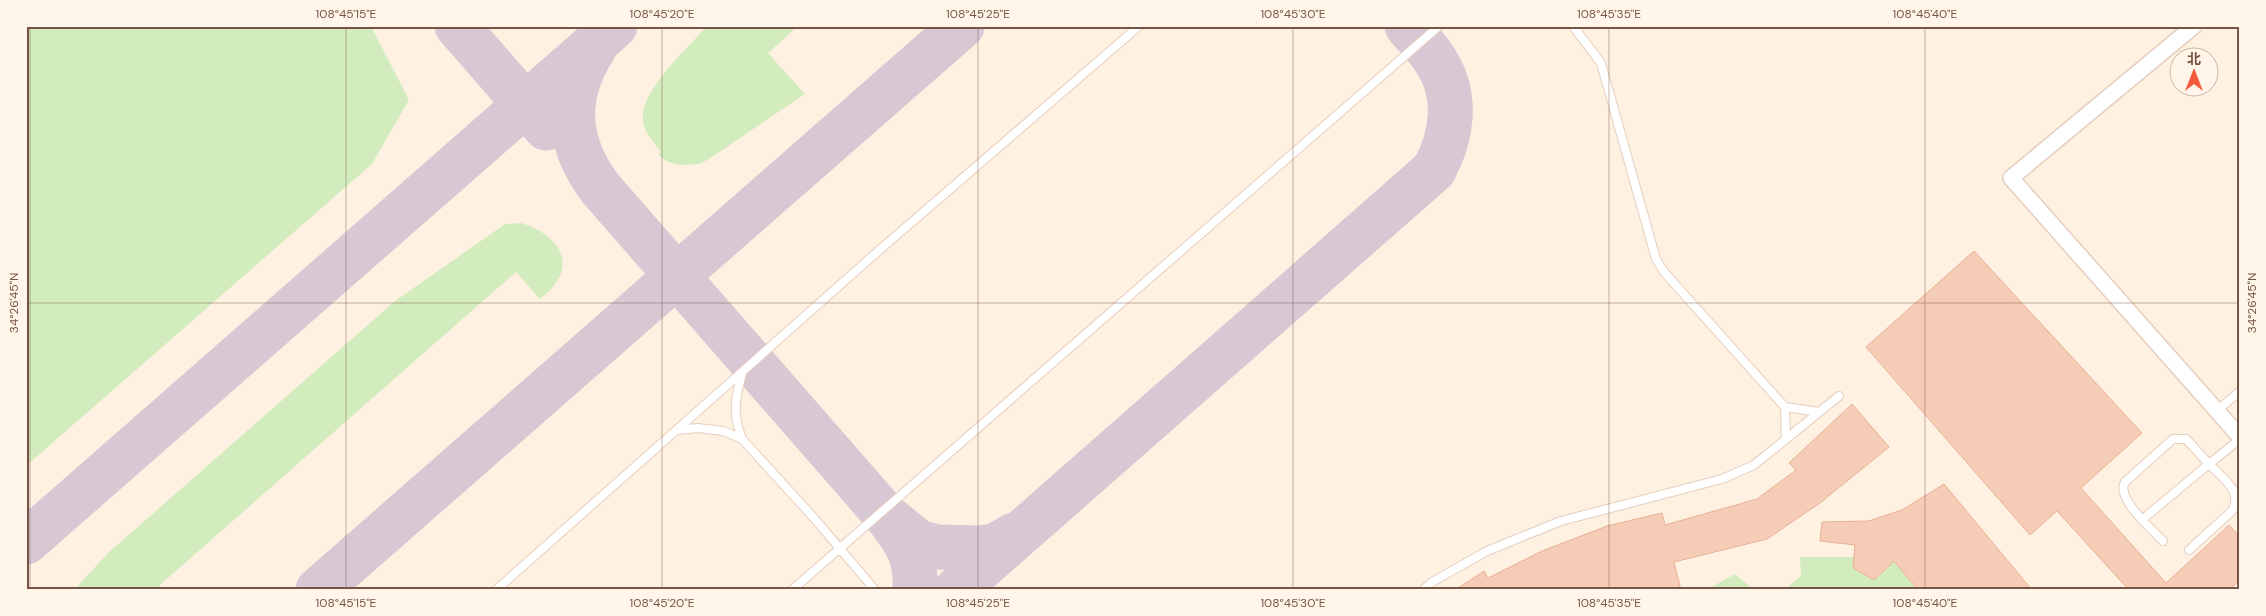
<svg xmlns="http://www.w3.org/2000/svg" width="2266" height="616" viewBox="0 0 2266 616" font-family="'DM Sans','Noto Sans SC',sans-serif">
  <rect width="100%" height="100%" fill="#fef1e1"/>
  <!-- grass -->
  <path fill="#d3ecbe" d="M26 26H371L409 100 372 164 26 466Z
    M707 26H798L768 53 805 94 709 159 699 164 681 165 668 162 658 155 661 152C654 143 645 133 643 122 638 92 688 48 707 26Z
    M521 223C563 236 580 269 540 299L516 272 160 585 163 590H74L108 553 395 301 505 224Z
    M1800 557H1854L1853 568 1874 580 1894 561 1918 590H1784L1801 576Z
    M1735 574 1754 590H1706Z"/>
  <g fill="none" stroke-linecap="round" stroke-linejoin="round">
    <!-- taxiway -->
    <path stroke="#d8c8d4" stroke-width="45" d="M457 26 546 128
      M595 47C563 96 566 142 600 188L888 518C908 545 916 555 915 590
      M890 519 918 542 937 547 978 548 995 546 1014 535
      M26 542 615 26
      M318 590 962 26
      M956 590 1434 170C1452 137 1458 97 1437 63 1429 49 1417 38 1407 26"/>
  </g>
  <!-- building -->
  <path fill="#f5ccb6" stroke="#e9b195" d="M1974 251 2142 433 2081 488 2166 583 2229 525 2240 537V580L2229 590H2129L2057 511 2030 535 1866 347Z
    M1852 404 1889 447 1820 503 1767 539 1674 562 1681 590H1455L1484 571 1488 578 1542 551 1607 526 1662 513 1665 525 1757 499 1796 470 1789 463Z
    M1944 484 2032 590H1918L1894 561 1874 580 1853 568 1855 545 1820 541 1822 522 1869 521 1902 510Z"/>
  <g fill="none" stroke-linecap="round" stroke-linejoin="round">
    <!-- lane casing -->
    <g stroke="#e5cebf" stroke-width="10">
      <path id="lane" d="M1573 26 1601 63 1656 259 1664 272 1785 407 1786 438
        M742 373C735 401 732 412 742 439
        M1785 407 1819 412
        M2217 411 2240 391
        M677 430 698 428 723 431 742 439 814 518 875 590
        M2143 519 2209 464C2222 478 2244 491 2232 511L2189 550
        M2163 541C2152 529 2115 498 2125 482L2173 439H2186L2209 464 2240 439
        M496 590 876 253 1139 26
        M792 590 1439 26
        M1423 590 1432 582 1487 551 1561 521 1722 479 1754 465 1839 396"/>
    </g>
    <!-- street casing -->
    <g stroke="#e5cebf" stroke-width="18">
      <path id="street" d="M2194 26 2011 178 2240 437"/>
    </g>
    <!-- lane -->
    <use href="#lane" stroke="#fff" stroke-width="8"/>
    <!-- street -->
    <use href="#street" stroke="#fff" stroke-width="15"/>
  </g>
  <!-- ticks -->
  <path fill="none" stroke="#775546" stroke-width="1" stroke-opacity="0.45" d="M30 26V590M346 26V590M662 26V590M978 26V590M1293 26V590M1609 26V590M1925 26V590M26 303H2240"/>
  <!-- border -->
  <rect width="2266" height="616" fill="none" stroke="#fff5e8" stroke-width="55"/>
  <!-- north arrow -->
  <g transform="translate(2194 72)"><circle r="24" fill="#fff5e8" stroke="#c9b5a7"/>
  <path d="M0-4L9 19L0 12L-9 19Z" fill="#f15b3c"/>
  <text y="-8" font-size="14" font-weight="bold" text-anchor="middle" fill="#775546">北</text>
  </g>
  <rect x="28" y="28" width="2210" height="560" fill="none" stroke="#775546" stroke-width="2"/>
  <g font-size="12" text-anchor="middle" fill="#775546">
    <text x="346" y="18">108°45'15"E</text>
    <text x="662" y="18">108°45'20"E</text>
    <text x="978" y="18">108°45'25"E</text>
    <text x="1293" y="18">108°45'30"E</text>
    <text x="1609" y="18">108°45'35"E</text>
    <text x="1925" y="18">108°45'40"E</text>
    <text transform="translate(14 303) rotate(-90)" y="4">34°26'45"N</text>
    <text transform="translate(2252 303) rotate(-90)" y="4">34°26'45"N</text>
    <text x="346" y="607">108°45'15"E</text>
    <text x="662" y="607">108°45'20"E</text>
    <text x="978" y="607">108°45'25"E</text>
    <text x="1293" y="607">108°45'30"E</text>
    <text x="1609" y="607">108°45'35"E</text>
    <text x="1925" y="607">108°45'40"E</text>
  </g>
</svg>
